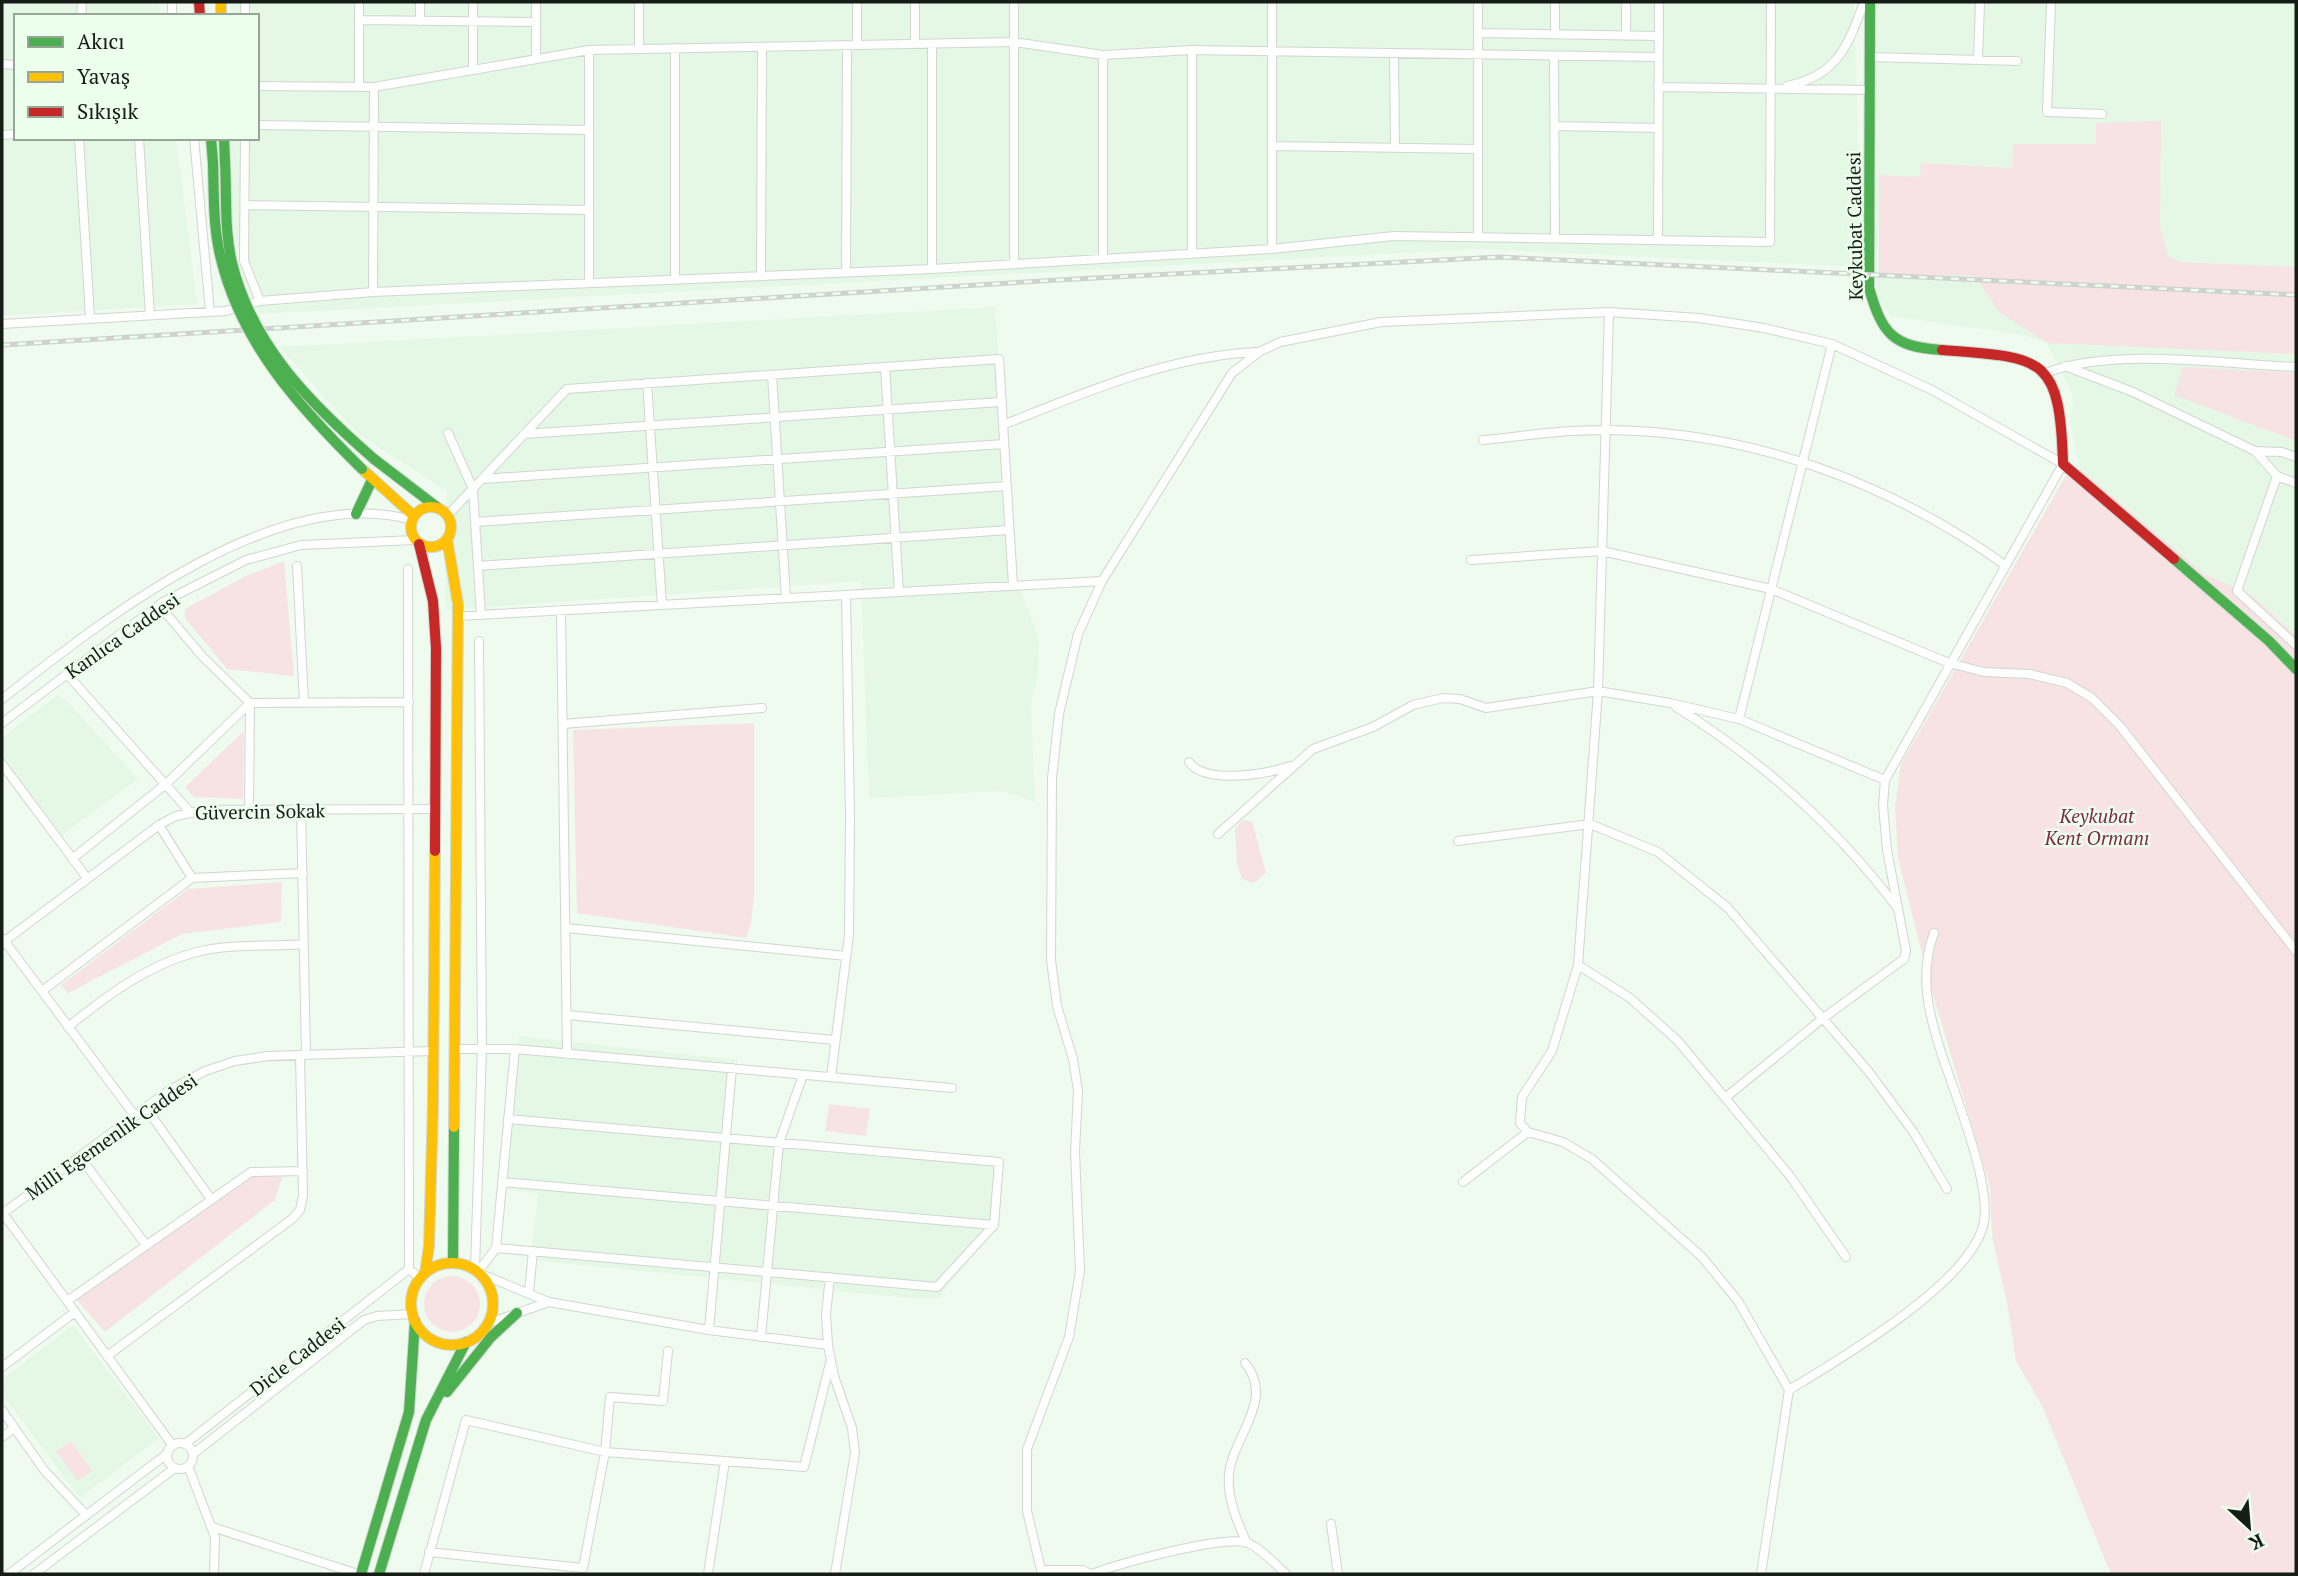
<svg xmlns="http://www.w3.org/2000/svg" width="2298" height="1576" viewBox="0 0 2298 1576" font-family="'PT Serif',serif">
  <rect width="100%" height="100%" fill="#f0fbf0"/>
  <!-- built -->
  <path fill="#e5f8e5" d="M2 2H159L161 16H16V138H176L197 304 2 316Z
    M231 2H1854L1862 267 1480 249 260 314 243 277 232 217V138H257V16H231Z
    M1877 2H2296V654L2080 469 2069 415 2073 408 2072 393 2047 343 2018 334 1890 316 1878 297 1874 251Z
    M995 307 1013 570 1039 640 1038 673 1031 704 1035 802 1003 791 869 798 861 581 445 610 447 491 358 434 279 347Z
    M57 695 67 701 138 779 58 838 2 768V738Z
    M519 1036 738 1060 729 1123 732 1139 1004 1158 992 1230 939 1298H908L530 1260 538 1194 505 1189Z
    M73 1325 159 1438 80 1498 2 1394V1380Z"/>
  <!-- green -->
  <path fill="#f8e3e4" d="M2161 121 2160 226 2168 256 2180 262 2296 267V354L2047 343 1999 312 1975 276 1879 273V175L1920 177 1921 163 2012 168 2013 144H2096V123Z
    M2183 367 2296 373V441L2174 395Z
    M2080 469 2203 573 2253 596 2296 636V1574H2111L2042 1406 2016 1361 2008 1308 1992 1236 1990 1187 1927 974 1898 858 1895 807 1901 764 2065 477Z
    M284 561 294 676 227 669 185 618V609L244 577Z
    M754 723V895L751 924 746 938 577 913 573 730Z
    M244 731 243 799 194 797 185 787Z
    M1243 820 1252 821 1266 873 1254 883 1242 879 1237 863 1235 829Z
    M282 882 281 922 182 934 68 993 61 985 188 889Z
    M829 1104 870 1109 866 1136 825 1131Z
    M249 1174 282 1177 275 1200 105 1332 75 1298Z
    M424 1304a28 28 0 1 1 56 0a28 28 0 1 1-56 0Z
    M71 1441 92 1471 78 1481 56 1451Z"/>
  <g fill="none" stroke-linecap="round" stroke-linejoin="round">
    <!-- street casing -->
    <g stroke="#cfd7cf" stroke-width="10">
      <path id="street" d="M1272 2V249
        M2051 2 2047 112 2102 114
        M81 16 82 2
        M172 16V2
        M245 16V2
        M359 20 536 22
        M420 21V2
        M1478 33 1658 36
        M1555 34V2
        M1626 36V2
        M915 44V2
        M857 45V2
        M639 49V2
        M1192 50V254
        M1394 53 1395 148
        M1554 56 1555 238
        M1870 57 2017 61
        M536 59V2
        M1978 60 1980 2
        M2 64 16 65
        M473 70V2
        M257 86 374 87 589 50 1014 42 1103 55 1192 50 1658 57
        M1787 86C1837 76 1848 46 1864 2
        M359 87V2
        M1658 87 1870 90
        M257 125 589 130
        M1555 126 1658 128
        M2 135 16 134
        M79 138 90 318
        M139 138 150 315
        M194 138 210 312
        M245 138 244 261 260 301
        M1272 146 1478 149
        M245 205 589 210
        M1478 237V2
        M1658 240 1659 2
        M1103 259V55
        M1014 264V2
        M932 269V44
        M846 272 847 45
        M761 276 762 47
        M675 280V48
        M589 283V50
        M373 292 374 87
        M1609 312 1598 691 1578 965 1552 1051 1522 1097 1520 1123 1528 1132 1563 1142 1592 1159 1702 1257 1738 1301 1789 1390
        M2 324 226 311 260 301 373 292 932 269 1272 249 1394 236 1770 242 1771 2
        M2065 366 2133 392 2255 451 2277 476 2296 483
        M885 367 899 592
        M2046 373C2112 347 2224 364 2296 367
        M772 375 786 598
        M647 383 662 605
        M1003 425C1083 393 1169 356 1256 352
        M448 433 473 489 481 615
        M524 434 1001 402
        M1483 440C1525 436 1568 429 1610 430 1753 432 1890 483 2005 565
        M2255 451 2282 452 2296 457
        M2277 476 2237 591 2296 645
        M482 479 1004 444
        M447 516 567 389 999 359 1013 585
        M475 522 1007 486
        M1471 560 1602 551 1771 589 1949 663 1984 672 2029 674 2067 683 2092 698 2120 726 2296 951
        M297 566 304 703
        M478 566 1009 530
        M408 569 409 1269 420 1278
        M159 605 202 656 250 703 249 809
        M561 610 567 1054
        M458 616 1102 581
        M66 673 190 812
        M2 699C103 620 275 482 412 520
        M1676 707C1761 760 1835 826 1896 906
        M1739 719 1832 344
        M2 723 163 602 246 560 301 545 415 540
        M563 724 762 708
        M1189 762C1205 785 1267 774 1290 766
        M2 764 87 878
        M301 809 306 1055
        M159 825 192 878
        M1218 834 1313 749 1373 727 1413 705 1443 698 1460 699 1486 708 1598 691 1670 703 1739 719 1885 780
        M1458 841 1590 824 1658 852 1727 907 1869 1072 1914 1133 1947 1189
        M72 859 166 784 250 703 409 702
        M566 928 846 956
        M3 939 135 1116
        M2 943 159 825 176 816 204 810 435 809
        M1578 965 1630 998 1678 1041 1790 1176 1846 1257
        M42 991 192 878 303 873
        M567 1015 835 1040
        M68 1027C106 996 149 964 197 952 230 943 270 947 304 944
        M454 1049H515L952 1088
        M831 1077 849 935 850 816 846 595
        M146 1108 211 1199
        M80 1157 146 1245
        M502 1182 994 1225
        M1463 1182 1528 1132
        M2 1212 173 1446
        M2 1214 168 1091 205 1071 235 1061 268 1056 433 1051
        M496 1248 937 1287 994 1225 999 1162 508 1119
        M475 1269 482 1049 479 641
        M478 1272 496 1248 515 1049
        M481 1274 549 1302 709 1330 828 1345
        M830 1277 826 1314 828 1345 834 1376 852 1428 855 1453 835 1574
        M529 1292 533 1251
        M67 1301 251 1172 303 1171
        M489 1323 549 1302
        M709 1330 732 1068
        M761 1337 779 1143 803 1075
        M107 1356 292 1219 300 1210 303 1196 300 1055
        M1245 1363C1276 1400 1232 1437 1229 1475 1227 1498 1237 1522 1247 1543
        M2 1367 75 1312
        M2 1410 44 1470 86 1515
        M2 1437 14 1428
        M167 1456a13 13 0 1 1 26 0a13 13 0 1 1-26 0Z
        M185 1444 409 1269
        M193 1454 364 1320 377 1316 413 1314
        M188 1466 215 1537 214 1574
        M1331 1524 1338 1574
        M212 1527 358 1574
        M429 1552 583 1568 605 1452 610 1397 663 1401 668 1351
        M1041 1570H1082L1091 1574
        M9 1574 168 1453
        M34 1574 175 1468
        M424 1574 466 1420 605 1452 804 1467 830 1363
        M708 1574 725 1461
        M1042 1574 1027 1511V1449L1069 1337 1080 1271 1075 1152 1078 1091 1073 1059 1057 1006 1051 960 1052 778 1059 714 1078 634 1102 581 1232 373 1259 352 1280 342 1381 322 1609 312 1699 318 1764 328 1832 344 1932 390 2063 464 1885 780 1883 805 1887 850 1906 951 1904 959 1822 1019 1725 1098
        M1092 1574C1118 1564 1225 1534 1248 1543 1262 1549 1275 1564 1286 1574
        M1761 1574 1789 1390C1838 1360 1973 1282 1984 1222 1991 1182 1954 1092 1941 1052 1928 1012 1919 973 1934 933"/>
    </g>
    <!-- fast casing -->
    <g stroke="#cfd7cf" stroke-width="12">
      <path id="fast" d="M1870 2 1869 288C1882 333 1892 347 1942 350
        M211 138 213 163
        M224 138 225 162
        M374 459 438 508
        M356 514 372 480
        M2174 559 2269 641 2296 669
        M453 1263 454 1127
        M447 1392 491 1337 517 1313
        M361 1574 409 1412 415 1321
        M379 1574 426 1420 466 1342"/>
    </g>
    <!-- slow casing -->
    <g stroke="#cfd7cf" stroke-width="12">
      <path id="slow" d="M221 2V16
        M362 469 414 516
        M411 527a20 20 0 1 1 40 0a20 20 0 1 1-40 0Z
        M447 539 458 604 454 1127
        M411 1304a41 41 0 1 1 82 0a41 41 0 1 1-82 0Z
        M425 1273 429 1246 433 1105 435 851"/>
    </g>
    <!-- jam casing -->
    <g stroke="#cfd7cf" stroke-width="12">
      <path id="jam" d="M199 2 200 16
        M1942 350C2042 358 2060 354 2063 464L2174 559
        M419 544 433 601 436 648 435 851"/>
    </g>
    <!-- street -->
    <use href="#street" stroke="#fdfefd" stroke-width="8"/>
    <!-- fast -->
    <use href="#fast" stroke="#4caf50" stroke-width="10"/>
    <!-- slow -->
    <use href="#slow" stroke="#ffc107" stroke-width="10"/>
    <!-- jam -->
    <use href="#jam" stroke="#c62828" stroke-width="10"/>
    <!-- rail casing -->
    <g stroke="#d0d2d0" stroke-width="5">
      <path id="rail" d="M2 345 1057 280 1499 257 2296 295"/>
    </g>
    <!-- rail -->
    <use href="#rail" stroke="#ecffec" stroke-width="2.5" stroke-dasharray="8" stroke-linecap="butt"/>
    <!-- fast-bridge casing -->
    <g stroke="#cfd7cf" stroke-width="12" stroke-linecap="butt">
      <path id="fast-bridge" d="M225 162C227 195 224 230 232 263 252 346 312 405 374 459
        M213 163C214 195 213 228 221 259 242 345 301 409 362 469"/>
    </g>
    <!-- fast-bridge -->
    <use href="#fast-bridge" stroke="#4caf50" stroke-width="10"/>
  </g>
  <g text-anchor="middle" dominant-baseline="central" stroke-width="5" stroke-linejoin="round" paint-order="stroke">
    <!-- street labels -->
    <g font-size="19" fill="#161d16" stroke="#ecffec">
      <text transform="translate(1854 226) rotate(-91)">Keykubat Caddesi</text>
      <text transform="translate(122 635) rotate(-35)">Kanlıca Caddesi</text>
      <text transform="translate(260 811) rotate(-1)">Güvercin Sokak</text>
      <text transform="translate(111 1136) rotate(-35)">Milli Egemenlik Caddesi</text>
      <text transform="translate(297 1356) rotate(-38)">Dicle Caddesi</text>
    </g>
    <!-- park labels -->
    <g font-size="19" font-style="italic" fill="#7f2848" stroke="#ecffec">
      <text x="2097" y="815">Keykubat<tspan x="2097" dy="22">Kent Ormanı</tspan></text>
    </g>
  </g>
  <!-- border -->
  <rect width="2298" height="1576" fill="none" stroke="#161d16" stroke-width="7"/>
  <!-- legend -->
  <rect x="14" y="14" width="245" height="126" fill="#ecffec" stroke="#96a596" stroke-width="2"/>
  <rect x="28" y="37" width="35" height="10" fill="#4caf50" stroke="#96a596" stroke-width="2"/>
  <text x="77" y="49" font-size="21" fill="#161d16">Akıcı</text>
  <rect x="28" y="72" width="35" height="10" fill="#ffc107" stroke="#96a596" stroke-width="2"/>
  <text x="77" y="84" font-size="21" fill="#161d16">Yavaş</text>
  <rect x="28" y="107" width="35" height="10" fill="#c62828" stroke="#96a596" stroke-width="2"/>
  <text x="77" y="119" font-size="21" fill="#161d16">Sıkışık</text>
  <!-- north arrow -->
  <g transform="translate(2249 1527) rotate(154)" stroke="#ecffec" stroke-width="5" paint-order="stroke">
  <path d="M0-5L12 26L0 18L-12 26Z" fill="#161d16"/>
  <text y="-10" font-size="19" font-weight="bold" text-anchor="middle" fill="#161d16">K</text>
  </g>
</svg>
